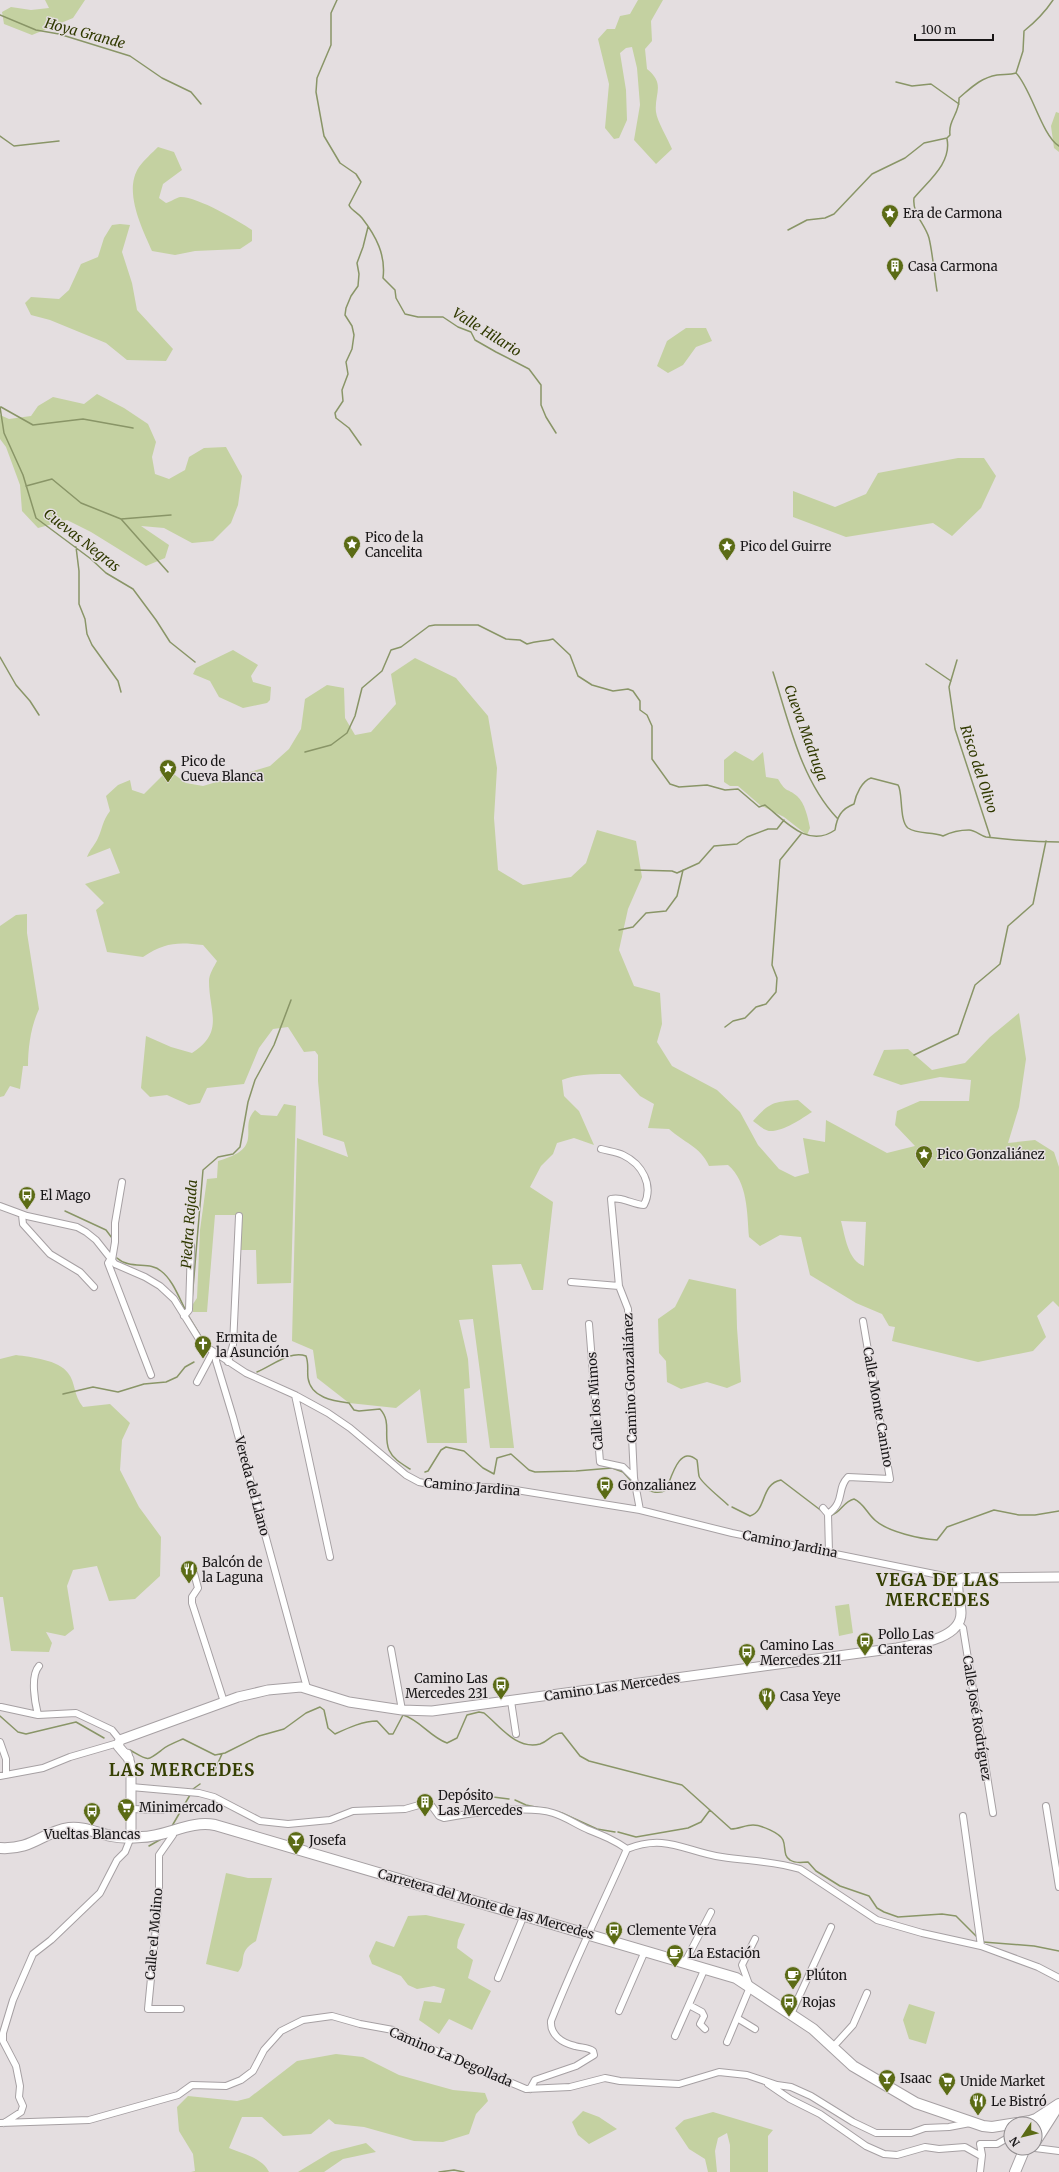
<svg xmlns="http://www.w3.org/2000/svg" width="1059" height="2172" viewBox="0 0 1059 2172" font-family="Merriweather,serif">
  <rect width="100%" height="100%" fill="#e4dee0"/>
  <!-- green -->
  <path fill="#c4d1a1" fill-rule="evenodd" d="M45 0H85L73 18 32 35 4 24 2 12 11 7 31 10 49 8Z
    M638 0H663L651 21 652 41 645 49 647 69C666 84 654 94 656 112 657 121 668 139 672 149L656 164 634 140 640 105 637 68 632 47 626 48 620 53 626 90 627 120 619 138 614 139 605 128 609 84 598 39 607 29H615L620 16 630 14Z
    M1056 112 1059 113V152L1054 148 1051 126Z
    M158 147 174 152 182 170 163 184 159 198 166 203C170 202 176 198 180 197 196 196 239 221 252 230V241L240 249 195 251 175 255 152 251C142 228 123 191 139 167 144 160 152 153 158 147Z
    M120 224 130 225 122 252 132 283 137 310 173 349 166 361 127 360 106 343 50 320 31 315 25 303 31 297 59 299 69 290 81 264 98 257 104 238 112 225Z
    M686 328H706L712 341 696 347 683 365 668 373 657 366 667 341Z
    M97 394 124 408 148 424 156 442 152 457 155 474 169 479 185 470 189 457 204 448 226 447 242 476 238 505 231 523 213 541 192 543 164 528 141 526 169 545 165 558 146 566 91 532 67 520 38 528 22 511 20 485 6 447 0 439V415L9 419 31 416 38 406 53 397 84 404Z
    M958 458H984L996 476 981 508 952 536 933 523 846 537 793 517V491L835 507 866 494 878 473Z
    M233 650 258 665 251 676 253 682 271 687 270 700 267 703 243 708 219 697 210 681 193 674 196 668Z
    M415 658 456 678 488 716 497 768 494 818 498 870 523 885 571 877 586 863 597 830 636 841 642 877 628 909 619 950 634 986 660 993 662 1024 657 1042 672 1066 717 1090 740 1112 758 1145 779 1169 795 1177 809 1173 803 1138 825 1142 826 1120 887 1153 915 1146 895 1125 897 1111 920 1101H969L971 1080 940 1077 901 1085 873 1075 884 1050 908 1049 932 1070 965 1063 990 1037 1019 1013 1026 1059 1019 1107 1008 1143 1035 1140 1054 1152 1059 1167V1307L1053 1301 1037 1316 1046 1337 1033 1351 978 1362 892 1341 895 1327 889 1326 882 1314 856 1303 810 1275 801 1237 780 1235 760 1246 749 1237C747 1213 748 1182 728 1165L709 1166C701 1147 683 1142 669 1129L648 1128 654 1104 640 1096 620 1074C601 1074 579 1073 562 1080L564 1096 579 1111 594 1145 574 1138 557 1143 553 1154 541 1166 530 1187 553 1202 543 1290H532L521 1264 492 1265 514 1448H490L473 1319 459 1320 468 1359 470 1388 464 1389 467 1443H427L420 1389 396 1408 349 1403 317 1378 313 1350 292 1341 297 1138 348 1157 344 1142 323 1135 318 1081V1055L315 1051 304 1052 288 1027 273 1029 259 1048 244 1084 207 1088 200 1103 189 1105 167 1095 150 1097 141 1088 146 1036 171 1047 192 1053C225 1032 209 1012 209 981 209 974 214 967 217 961L203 945C178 942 165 942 143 957L107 952 96 910 104 903 85 884 120 873 110 848 87 857C90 849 95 845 98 838 103 827 102 822 110 811L106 796 118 785 130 780 132 790 144 794 163 775H175L186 783 203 786 270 766 289 749 301 729 305 699 327 685 344 688 345 718 355 735 371 732 396 704 391 674ZM841 1221 866 1222 864 1266C848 1261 845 1236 841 1221Z
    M735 751 753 761 763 752 766 777 778 779C787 794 786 787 797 796 805 803 808 818 810 828L807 835 784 817 760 805 738 786H730L724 782V760Z
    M27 914V933L39 1009C31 1026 28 1047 28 1066H23L20 1089 10 1086 4 1096 0 1097V926L16 915Z
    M798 1100 812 1112C801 1119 783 1132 769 1131 764 1130 757 1124 753 1121 770 1102 773 1102 798 1100Z
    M284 1104 296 1106 291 1283 257 1284 256 1250H239L241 1215H215L207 1312H193V1304L197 1298 200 1230 207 1179 217 1178 218 1161C267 1147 237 1129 255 1110L261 1115 277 1116Z
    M689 1279 736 1289 737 1328 741 1382 727 1388 707 1382 681 1389 667 1382 666 1361 659 1353 658 1319 675 1307Z
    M16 1355C31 1357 59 1360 68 1373 76 1383 73 1395 83 1407L110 1404 130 1423 122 1440 120 1470 139 1507 161 1537 160 1576 135 1599 109 1601 97 1566 73 1570 67 1586 74 1629 65 1636 46 1632 52 1643 49 1652 11 1651 3 1597H0V1359Z
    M849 1604 853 1633 839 1636 835 1606Z
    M226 1873 248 1878H272L256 1941C236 1953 248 1961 238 1972L206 1964Z
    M426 1915 465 1924 458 1940 457 1948 473 1960 468 1978 491 1991 472 2030 449 2019 439 2034 419 2020 424 2001 441 2003 445 1989 434 1986 417 1989 408 1985 401 1976 372 1964 369 1956 376 1941 394 1947 408 1916Z
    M909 2004 935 2012 926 2044 909 2039 903 2020Z
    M336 2054 363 2057 399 2075 453 2090 485 2093 488 2101 476 2114 469 2134 443 2142 414 2141 364 2127 335 2124 329 2119 311 2134 283 2136 262 2117H242L229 2148C242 2154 262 2157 269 2172H191L195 2171 193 2154 179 2131 177 2107 188 2096 237 2101 249 2098 297 2061Z
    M583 2111 599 2117 617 2129 589 2144 578 2135 572 2122Z
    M713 2112 773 2130 768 2136V2172H730V2145L727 2133 718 2138 715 2151 717 2172H708L705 2159 689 2149 675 2128 684 2120Z
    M366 2143 376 2152 343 2159 324 2172H298L331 2152Z"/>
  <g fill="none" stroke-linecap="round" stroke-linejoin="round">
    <!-- stream -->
    <path stroke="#899567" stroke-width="1.5" d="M337 0 331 13V45L317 78 316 92 324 136 340 163 356 174 361 182 349 205C351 210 358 213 362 218 376 236 386 255 383 278L395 290 396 298 405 314 418 317H443L458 327 471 332 475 340 496 352 529 369 541 385V405L546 417 556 433
      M0 15 36 30 59 34 130 56 162 78 191 92 201 104
      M1016 73C1031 88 1042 136 1059 146
      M896 82 912 86 931 84 959 104
      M0 136 14 146 59 141
      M788 230 807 220 825 218 834 214 872 174 905 158 924 143 947 138 950 135C948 120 960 113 959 98 971 88 980 78 997 75 1003 74 1010 75 1016 73L1023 51 1024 31C1034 23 1045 12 1053 0
      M937 291C934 273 933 255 929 238 925 224 912 214 914 198 928 181 952 163 947 139
      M0 407 4 433 23 475 36 518 91 559 106 573 133 589 156 620 170 642 195 662
      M1 407 33 425 83 419 133 428
      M361 445 349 428 336 418 335 413 343 401 342 390 348 374 346 362 352 349 354 335 352 326 345 315 346 308 351 296 358 286 359 274 357 263 363 247 368 227
      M26 486 52 479 81 503 121 519 168 572
      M121 519 171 515
      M76 547 79 571V604L85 619 87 634 92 645 118 681 121 692
      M0 657 16 685 30 701 39 715
      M957 660 949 687 955 729 990 836
      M926 664 951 681
      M773 672C789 722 801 780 837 818
      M305 752 331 745 347 733 355 716 362 688 382 671 391 650 401 647 429 626 435 625H478L506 639 520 640 527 644C538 640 544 642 553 639L570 655 578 676 592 685 613 691 628 689 633 691 640 701V710L647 715 652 726V759L670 784 679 787 707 785 725 790 738 789 759 807 765 805C785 821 808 849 835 830 837 817 841 809 854 804 856 794 862 781 871 778L898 785C903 791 899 821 908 828 918 835 932 831 943 836 951 832 960 830 969 830 975 830 981 836 986 837 1011 840 1035 842 1059 842
      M635 870 672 871 677 873 699 863 714 846 737 844 747 837 768 829H777L784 820
      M619 930 633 927 646 913 666 911 677 896 683 870
      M725 1027 733 1021 745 1018 756 1007 766 1004 776 992 777 978 772 965 780 860 801 834
      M914 1055 958 1034 975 985 1000 964 1008 926 1033 904 1046 841
      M65 1211 106 1230 112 1238
      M117 1258C130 1270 150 1261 161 1271 173 1280 179 1298 186 1311
      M192 1300 203 1170 218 1157 233 1154 240 1147 248 1102 255 1080 274 1045 291 1000
      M189 1317 200 1335
      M257 1372C272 1366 290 1350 306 1356 309 1364 307 1370 308 1378 311 1398 334 1401 349 1403L354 1410 359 1411 380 1409C392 1422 383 1436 389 1450 393 1459 402 1464 410 1469
      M63 1394 93 1387 118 1392 144 1384 166 1382 177 1377 185 1367 194 1362
      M425 1472 428 1471 441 1450 446 1447 464 1451 483 1468 494 1474 497 1458 511 1454 529 1470 535 1472 576 1471 612 1468 623 1472 632 1482
      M642 1488C650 1491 658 1495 666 1490 671 1479 679 1444 697 1460 698 1465 698 1471 699 1476 700 1482 722 1499 728 1505
      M732 1507 750 1516C767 1511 760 1484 781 1480L823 1512
      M832 1515C841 1512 844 1501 854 1499 864 1503 867 1514 876 1521 889 1532 920 1539 937 1540L947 1527 994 1510 1019 1515H1035L1059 1511
      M0 1716 18 1732 26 1734 76 1722 104 1738
      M130 1750C149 1761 146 1762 163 1749 168 1745 176 1742 183 1739L215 1755 225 1753 259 1736 284 1729 306 1713 320 1707 324 1710 328 1728 335 1734C348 1728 363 1721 377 1721L389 1734H393L403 1715C420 1720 430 1737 447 1743L457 1738 467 1715 479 1712 484 1713C500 1726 516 1750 540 1744 549 1741 552 1733 562 1733L580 1756 589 1761 682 1785 731 1829C739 1829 745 1825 753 1825 761 1825 780 1833 783 1840 786 1847 783 1856 790 1860 796 1864 802 1862 808 1862L816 1871 840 1886 869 1896 877 1908 884 1912 898 1917 942 1914 956 1916 978 1938
      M213 1774 222 1754
      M193 1789 200 1784
      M485 1796 509 1799
      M515 1800 526 1805 540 1808
      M544 1808 562 1813 597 1829 615 1832
      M172 1826 190 1795
      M618 1832 636 1837 688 1828 701 1822 710 1810
      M149 1846 163 1838
      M983 1942 1034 1946 1059 1951
      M439 2172 454 2170 464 2172"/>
    <!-- minor casing -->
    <g stroke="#a6a0a3" stroke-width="8">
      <path id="minor" d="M601 1149C608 1151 617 1152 623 1155 642 1164 654 1185 644 1205 633 1205 622 1196 611 1199L619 1286 628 1309 632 1436 634 1478 640 1510
        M0 1206 27 1216 77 1227 86 1232 96 1240 115 1264 145 1277 160 1286 174 1299 202 1344 246 1373 295 1395 328 1413 350 1428 406 1475 419 1482 434 1485 503 1488 640 1510 732 1533 959 1579
        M22 1215 23 1224 50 1254 80 1272 94 1287
        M111 1258 108 1263 151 1375
        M112 1260 115 1242V1223L122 1182
        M571 1282 619 1286
        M184 1316 189 1310 191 1246
        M589 1324 600 1462 623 1467 634 1478
        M216 1354V1361L233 1417 307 1688
        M228 1362 233 1345 239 1216
        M197 1382 213 1352
        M295 1395 330 1557
        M823 1508 828 1514 829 1552
        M828 1514C846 1501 836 1489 848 1477L890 1479 863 1321
        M194 1573 198 1588 192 1597V1603L224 1702
        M959 1624 963 1628 993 1813
        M391 1649 402 1710
        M511 1701 516 1734
        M1 1707 38 1715 76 1713 112 1730 120 1740
        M38 1715C35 1703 30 1676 39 1666
        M0 1742 6 1759V1775
        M0 1776 43 1768 70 1757 118 1743
        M131 1787 199 1793 214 1797 260 1821 288 1824 330 1820 353 1811 405 1809 426 1803 431 1805 439 1816 444 1818C472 1813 527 1805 553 1813 566 1817 577 1825 589 1830 604 1836 614 1840 627 1849 666 1833 686 1852 722 1857 748 1861 775 1861 800 1869L877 1920 922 1933 981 1946 1038 1967 1059 1978
        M1046 1806 1059 1887
        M131 1809 162 1810
        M963 1816 981 1946
        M173 1830V1835L159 1855V1896L148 2009H181
        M685 1962 711 1912
        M498 1978 524 1915
        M689 2005 702 2012 704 2016 700 2024 705 2029
        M619 2011 645 1951
        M791 2014 831 1927
        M737 2018 755 2029
        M675 2036 705 1968
        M727 2042 750 1987 742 1965 755 1939
        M833 2047 853 2025 867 1993
        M768 2084 790 2099 820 2114 866 2146 884 2154 897 2155 925 2147 939 2149 965 2147 981 2156
        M530 2089 535 2080 576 2066 594 2055 593 2051C588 2047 581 2048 575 2046 562 2043 550 2035 551 2021 574 1962 602 1906 627 1849
        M0 2123 89 2120 178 2095 192 2085 226 2086 241 2080 253 2071 264 2050 281 2031 303 2020 332 2016 360 2024 393 2030 415 2042 526 2089 570 2087 605 2078 620 2081 679 2084 719 2072 747 2075 777 2085 791 2087 811 2096 853 2122 876 2133H911L925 2128 949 2127 970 2123
        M4 2123 21 2112 23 2106 19 2097 20 2086 16 2066 3 2041V2033L13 2000 33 1954 51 1940 100 1893 117 1860 125 1852 131 1837
        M1035 2146 1056 2113V2106
        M1035 2148 1059 2151
        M980 2172 982 2155 980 2144H997L1011 2136"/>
    </g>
    <!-- secondary casing -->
    <g stroke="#a6a0a3" stroke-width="11">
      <path id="secondary" d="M127 1754 131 1767V1837
        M129 1759 118 1746 120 1740 238 1697 268 1690 301 1687 349 1702 402 1710 432 1711 897 1648C917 1644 961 1639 961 1613 961 1602 955 1590 959 1579L963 1578 1059 1577"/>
    </g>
    <!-- primary casing -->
    <g stroke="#a6a0a3" stroke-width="12">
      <path id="primary" d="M0 1848C33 1850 42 1832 69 1828 82 1826 97 1833 111 1836 120 1838 131 1838 141 1837 167 1837 189 1820 215 1825L736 1978 813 2029 853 2066 916 2103 983 2126 992 2127 1030 2121 1036 2119 1059 2104
        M1035 2132 1048 2115
        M1015 2172 1025 2148"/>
    </g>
    <!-- minor -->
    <use href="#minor" stroke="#fff" stroke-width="6"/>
    <!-- secondary -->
    <use href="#secondary" stroke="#fff" stroke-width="9"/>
    <!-- primary -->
    <use href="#primary" stroke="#fff" stroke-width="10"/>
  </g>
  <!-- icons -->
  <defs>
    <g id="sight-pin" transform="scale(0.9)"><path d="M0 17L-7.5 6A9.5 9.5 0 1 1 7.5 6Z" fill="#5b6b15" stroke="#e4dee0"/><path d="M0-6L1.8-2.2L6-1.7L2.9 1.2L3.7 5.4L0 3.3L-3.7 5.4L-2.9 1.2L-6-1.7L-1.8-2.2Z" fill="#fff"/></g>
    <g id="building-pin" transform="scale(0.9)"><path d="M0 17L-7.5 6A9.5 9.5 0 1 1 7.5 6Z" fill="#5b6b15" stroke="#e4dee0"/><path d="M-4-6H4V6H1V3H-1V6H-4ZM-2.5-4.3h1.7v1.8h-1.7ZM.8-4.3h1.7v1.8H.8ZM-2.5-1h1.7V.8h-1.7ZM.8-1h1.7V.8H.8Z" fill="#fff"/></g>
    <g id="bus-pin" transform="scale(0.9)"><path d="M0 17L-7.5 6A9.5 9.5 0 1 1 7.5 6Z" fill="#5b6b15" stroke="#e4dee0"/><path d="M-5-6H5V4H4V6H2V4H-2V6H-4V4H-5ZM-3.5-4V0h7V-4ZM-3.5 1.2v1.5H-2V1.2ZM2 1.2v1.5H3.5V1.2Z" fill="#fff"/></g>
    <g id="church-pin" transform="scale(0.9)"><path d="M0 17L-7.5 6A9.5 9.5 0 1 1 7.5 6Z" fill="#5b6b15" stroke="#e4dee0"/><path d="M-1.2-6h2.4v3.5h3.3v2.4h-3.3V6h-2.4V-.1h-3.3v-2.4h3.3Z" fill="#fff"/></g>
    <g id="restaurant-pin" transform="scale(0.9)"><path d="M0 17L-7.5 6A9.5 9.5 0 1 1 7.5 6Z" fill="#5b6b15" stroke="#e4dee0"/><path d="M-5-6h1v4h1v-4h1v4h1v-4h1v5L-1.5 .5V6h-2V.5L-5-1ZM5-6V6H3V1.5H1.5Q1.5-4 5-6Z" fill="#fff"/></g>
    <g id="supermarket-pin" transform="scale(0.9)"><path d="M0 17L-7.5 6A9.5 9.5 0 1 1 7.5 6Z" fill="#5b6b15" stroke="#e4dee0"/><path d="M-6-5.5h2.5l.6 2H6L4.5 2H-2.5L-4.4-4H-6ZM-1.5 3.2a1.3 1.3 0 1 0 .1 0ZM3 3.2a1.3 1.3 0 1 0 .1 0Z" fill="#fff"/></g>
    <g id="bar-pin" transform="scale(0.9)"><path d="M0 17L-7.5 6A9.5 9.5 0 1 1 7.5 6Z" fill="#5b6b15" stroke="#e4dee0"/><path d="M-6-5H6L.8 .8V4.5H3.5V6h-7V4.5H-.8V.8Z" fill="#fff"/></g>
    <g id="cafe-pin" transform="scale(0.9)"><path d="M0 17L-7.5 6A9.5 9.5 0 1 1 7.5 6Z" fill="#5b6b15" stroke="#e4dee0"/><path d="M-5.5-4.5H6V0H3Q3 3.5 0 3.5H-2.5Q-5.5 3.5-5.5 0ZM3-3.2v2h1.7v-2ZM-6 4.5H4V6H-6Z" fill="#fff"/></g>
  </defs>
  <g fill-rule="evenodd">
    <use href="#sight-pin" x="890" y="213"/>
    <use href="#building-pin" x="895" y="266"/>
    <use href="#sight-pin" x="352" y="544"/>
    <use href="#sight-pin" x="727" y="546"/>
    <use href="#sight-pin" x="168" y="768"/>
    <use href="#sight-pin" x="924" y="1154"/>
    <use href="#bus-pin" x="27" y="1195"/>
    <use href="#church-pin" x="203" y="1344"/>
    <use href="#bus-pin" x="605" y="1485"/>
    <use href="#restaurant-pin" x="189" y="1569"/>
    <use href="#bus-pin" x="865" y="1641"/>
    <use href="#bus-pin" x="747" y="1652"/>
    <use href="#bus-pin" x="501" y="1685"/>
    <use href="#restaurant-pin" x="767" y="1696"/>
    <use href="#building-pin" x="425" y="1802"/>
    <use href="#supermarket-pin" x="126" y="1807"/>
    <use href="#bus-pin" x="92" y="1811"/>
    <use href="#bar-pin" x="296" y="1840"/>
    <use href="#bus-pin" x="614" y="1930"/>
    <use href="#cafe-pin" x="675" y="1953"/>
    <use href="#cafe-pin" x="793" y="1975"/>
    <use href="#bus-pin" x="789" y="2002"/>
    <use href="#bar-pin" x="887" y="2078"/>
    <use href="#supermarket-pin" x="947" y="2081"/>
    <use href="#restaurant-pin" x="978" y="2101"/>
  </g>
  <g text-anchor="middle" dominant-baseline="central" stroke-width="3" stroke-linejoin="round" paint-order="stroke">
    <!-- poi labels -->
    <g font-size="13" fill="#181617" stroke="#e4dee0" text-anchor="start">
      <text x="903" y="213">Era de Carmona</text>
      <text x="908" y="266">Casa Carmona</text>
      <text x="365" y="537">Pico de la<tspan x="365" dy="15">Cancelita</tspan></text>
      <text x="740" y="546">Pico del Guirre</text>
      <text x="181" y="761">Pico de<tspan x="181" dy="15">Cueva Blanca</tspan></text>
      <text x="937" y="1154">Pico Gonzaliánez</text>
      <text x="40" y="1195">El Mago</text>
      <text x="216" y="1337">Ermita de<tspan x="216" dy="15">la Asunción</tspan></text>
      <text x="618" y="1485">Gonzalianez</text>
      <text x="202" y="1562">Balcón de<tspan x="202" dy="15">la Laguna</tspan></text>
      <text x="878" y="1634">Pollo Las<tspan x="878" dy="15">Canteras</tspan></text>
      <text x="760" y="1645">Camino Las<tspan x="760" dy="15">Mercedes 211</tspan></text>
      <text x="488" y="1678" text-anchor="end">Camino Las<tspan x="488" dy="15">Mercedes 231</tspan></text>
      <text x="780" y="1696">Casa Yeye</text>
      <text x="438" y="1795">Depósito<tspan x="438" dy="15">Las Mercedes</tspan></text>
      <text x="139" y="1807">Minimercado</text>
      <text x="92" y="1834" text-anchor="middle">Vueltas Blancas</text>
      <text x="309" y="1840">Josefa</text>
      <text x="627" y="1930">Clemente Vera</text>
      <text x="688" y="1953">La Estación</text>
      <text x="806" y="1975">Plúton</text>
      <text x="802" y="2002">Rojas</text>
      <text x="900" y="2078">Isaac</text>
      <text x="960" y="2081">Unide Market</text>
      <text x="991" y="2101">Le Bistró</text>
    </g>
    <!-- street labels -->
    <g font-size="13" fill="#181617" stroke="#e4dee0">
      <text transform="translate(630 1378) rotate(-92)">Camino Gonzaliánez</text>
      <text transform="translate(595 1401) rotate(-94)">Calle los Mimos</text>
      <text transform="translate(878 1407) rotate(80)">Calle Monte Canino</text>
      <text transform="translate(252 1486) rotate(75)">Vereda del Llano</text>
      <text transform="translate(472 1487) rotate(5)">Camino Jardina</text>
      <text transform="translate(790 1544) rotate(11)">Camino Jardina</text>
      <text transform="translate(612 1687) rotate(-8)">Camino Las Mercedes</text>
      <text transform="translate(977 1718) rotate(81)">Calle José Rodríguez</text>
      <text transform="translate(486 1904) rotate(16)">Carretera del Monte de las Mercedes</text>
      <text transform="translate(154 1934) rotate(-85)">Calle el Molino</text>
      <text transform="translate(451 2057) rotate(23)">Camino La Degollada</text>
    </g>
    <!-- water labels -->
    <g font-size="14" font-style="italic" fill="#303900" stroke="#e4dee0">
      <text transform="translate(85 33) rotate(15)">Hoya Grande</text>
      <text transform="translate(487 332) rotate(32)">Valle Hilario</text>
      <text transform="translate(82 540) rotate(38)">Cuevas Negras</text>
      <text transform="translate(806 733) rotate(70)">Cueva Madruga</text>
      <text transform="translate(979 769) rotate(72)">Risco del Olivo</text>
      <text transform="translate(189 1224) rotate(-86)">Piedra Rajada</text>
    </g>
    <!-- district labels -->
    <g font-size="17" font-weight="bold" letter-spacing="1" fill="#364003" stroke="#e4dee0">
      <text x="938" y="1580">VEGA DE LAS<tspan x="938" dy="20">MERCEDES</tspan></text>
      <text x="182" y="1770">LAS MERCEDES</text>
    </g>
  </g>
  <!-- north arrow -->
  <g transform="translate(1023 2136) rotate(235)"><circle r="19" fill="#e4dee0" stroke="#928e90"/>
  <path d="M0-3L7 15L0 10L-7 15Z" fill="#5b6b15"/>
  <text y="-6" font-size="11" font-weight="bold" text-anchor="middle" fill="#181617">N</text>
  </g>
  <!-- scale -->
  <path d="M915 34v6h78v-6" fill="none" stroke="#181617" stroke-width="2"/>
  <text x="921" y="34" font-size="12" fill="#181617" stroke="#e4dee0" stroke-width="3" paint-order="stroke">100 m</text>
</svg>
